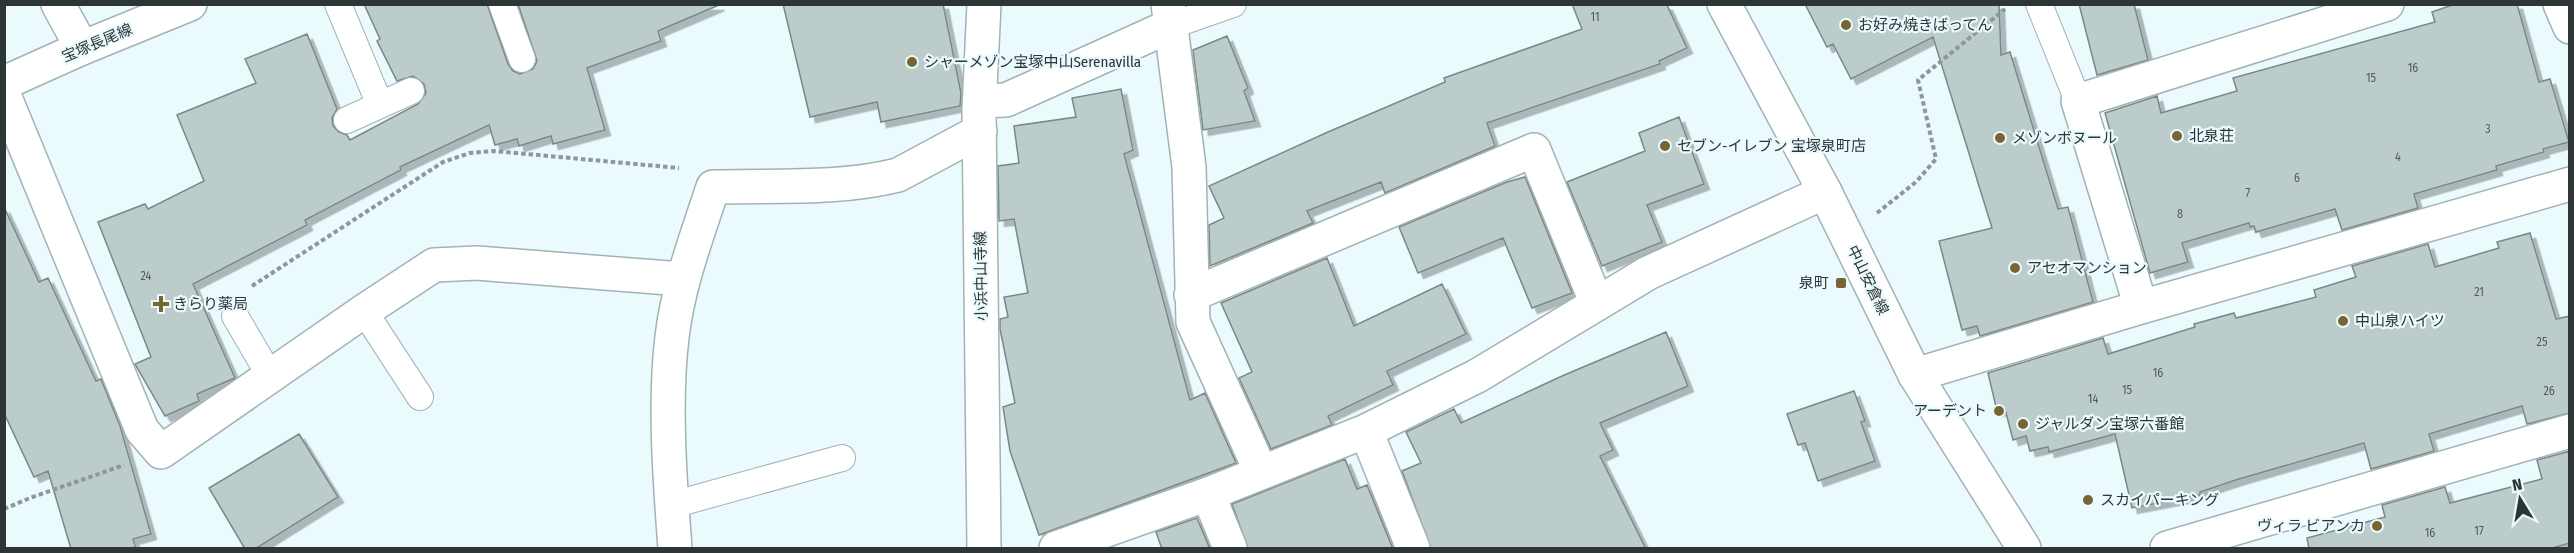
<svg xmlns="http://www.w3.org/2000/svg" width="2574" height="553" viewBox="0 0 2574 553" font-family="'Fira Sans Condensed','Noto Sans JP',sans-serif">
  <defs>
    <filter id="shadow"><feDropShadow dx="5.5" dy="5.5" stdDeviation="0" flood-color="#0004"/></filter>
  </defs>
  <rect width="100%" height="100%" fill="#eafafd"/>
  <!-- building -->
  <path fill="#bcccca" stroke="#7a8986" stroke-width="1.5" filter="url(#shadow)" d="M364 4H487L508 64 513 71 520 74 533 69 537 61 518 4 719 5 658 31 661 41 587 68 605 130 553 144 551 136 519 146 517 139 495 145 489 125 400 167 401 170 305 220 307 225 193 284 235 378 197 394 199 401 165 416 135 364 151 357 98 222 145 204 148 209 204 181 177 115 256 83 245 59 307 34 337 109 332 118 333 126 339 132 347 135 350 140 418 104 426 93 424 84 413 76 397 81 377 41 380 39Z
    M783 4H943L961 93 960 106 881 122 877 102 810 117Z
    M1572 4 1667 5 1687 48 1659 61 1660 64 1487 123 1495 146 1385 193 1381 182 1307 211 1313 223 1210 266 1209 225 1224 218 1209 186 1328 132 1445 82 1444 78 1582 29Z
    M1805 4H1999L2001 55 2010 52 2058 209 2068 207 2093 302 1980 336 1977 326 1962 330 1939 241 1992 228 1933 37 1851 79 1833 44 1827 47Z
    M2079 4H2134L2148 60 2097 75Z
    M2455 4H2517L2539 82 2550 79 2569 142 2543 149 2544 152 2496 166 2497 170 2414 194 2418 208 2342 230 2335 209 2256 232 2254 226 2250 227 2249 223 2182 243 2188 262 2150 273 2105 113 2157 96 2161 113 2237 91 2233 78 2435 22 2432 12Z
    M1227 36 1248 88 1244 91 1255 121 1203 130 1193 50Z
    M1121 89 1133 150 1124 154 1190 400 1205 393 1236 463 1039 535 1010 451 1003 407 1015 403 1000 329V319L1008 317 1004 297 1028 293 1014 219 999 221 998 166 1019 163 1014 126 1076 117 1072 98Z
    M1679 117 1704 184 1647 205 1662 242 1602 266 1567 182 1645 151 1639 133Z
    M1525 177 1572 293 1532 308 1503 238 1418 273 1399 227 1507 182Z
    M4 207 39 282 48 278 96 381 101 379 120 426 151 534 133 539 136 549H71L48 471 34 477 4 413Z
    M2530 233 2556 319 2570 316V413L2527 424 2522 406 2429 434 2434 451 2371 469 2364 443 2239 479 2200 492V495L2132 508 2115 434 2049 452 2048 447 2030 451 2026 436 2013 440 2005 409 1997 411 1988 373 2103 338 2108 354 2195 327 2194 324 2234 313 2236 318 2316 297 2314 290 2356 277 2352 266 2428 244 2435 267 2499 248 2497 242Z
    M1327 258 1354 326 1442 284 1466 334 1387 371 1393 385 1328 416 1332 425 1271 449 1239 378 1252 372 1221 303Z
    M1666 332 1688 386 1600 423 1613 450 1600 456 1646 549H1431L1402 471 1421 463 1406 432 1454 409 1461 423 1562 376Z
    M1854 391 1865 421 1861 422 1875 461 1818 481 1805 443 1798 445 1787 414Z
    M299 434 338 497 255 549H245L209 488Z
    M2570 451V543L2549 549H2309L2307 538 2385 517 2382 505 2445 487 2450 503 2542 479 2537 460Z
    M1345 459 1357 489 1367 485 1393 549H1248L1232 504Z
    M1197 518 1210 549H1162L1156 532Z"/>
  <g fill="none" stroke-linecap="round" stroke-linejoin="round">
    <!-- lane casing -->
    <g stroke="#a3b2b5" stroke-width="28">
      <path id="lane" d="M338 4 380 105
        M502 4 522 59
        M2039 4 2078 101
        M1170 26 1233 4
        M347 120 411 91
        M364 311 420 397
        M235 316 270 376
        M672 505 842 458"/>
    </g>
    <!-- street casing -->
    <g stroke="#a3b2b5" stroke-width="36">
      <path id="street" d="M58 4 82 48
        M984 4 979 110 984 548
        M1168 4 1189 167 1193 322 1261 472
        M2560 4 2570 27
        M4 95 142 430 161 452 364 311 434 265 477 263 682 279
        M980 101 1006 100 1170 26
        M1191 295 1534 150 1597 304
        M2141 307 2078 101 2387 4
        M1915 375 2141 307 2570 184
        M1366 431 1413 548
        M1208 494 1230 548
        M675 548C670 483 664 402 672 337 678 285 697 236 713 187 774 185 838 190 898 175L980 131
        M1056 548 1208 494 1366 431 1477 376 1648 273 1825 192
        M2167 548 2570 431"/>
    </g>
    <!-- secondary casing -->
    <g stroke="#a3b2b5" stroke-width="36">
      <path id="secondary" d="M1724 4 1825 192 1915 375 2024 548
        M4 83 82 48 190 4"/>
    </g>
    <!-- path -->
    <path stroke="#8d989a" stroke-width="4" stroke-dasharray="4.5 3" stroke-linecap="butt" d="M1877 213 1916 182 1936 159 1918 80 2005 9
      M252 286 443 162 470 153 494 151 679 168
      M4 509 30 498 124 465"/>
    <!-- lane -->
    <use href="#lane" stroke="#fff" stroke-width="26"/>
    <!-- street -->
    <use href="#street" stroke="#fff" stroke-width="33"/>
    <!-- secondary -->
    <use href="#secondary" stroke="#fff" stroke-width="33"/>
  </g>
  <!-- markers -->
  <g fill="#796534" stroke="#eafafd" stroke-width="2">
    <circle cx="1846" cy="25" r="6"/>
    <circle cx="912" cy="62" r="6"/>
    <circle cx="2177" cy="136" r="6"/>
    <circle cx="2000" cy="138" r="6"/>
    <circle cx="1665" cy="146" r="6"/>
    <circle cx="2015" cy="268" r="6"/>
    <rect x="1835" y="277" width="12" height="12" rx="3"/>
    <path d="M158 295h6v6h6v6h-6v6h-6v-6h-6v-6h6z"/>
    <circle cx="2343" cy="321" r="6"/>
    <circle cx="1999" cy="411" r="6"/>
    <circle cx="2023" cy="424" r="6"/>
    <circle cx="2088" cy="500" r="6"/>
    <circle cx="2377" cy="526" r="6"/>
  </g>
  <g text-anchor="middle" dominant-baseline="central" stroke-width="4.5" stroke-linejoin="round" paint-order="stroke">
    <!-- number labels -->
    <g font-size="12" fill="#525b5b">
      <text x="1595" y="17">11</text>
      <text x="2413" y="68">16</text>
      <text x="2371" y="78">15</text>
      <text x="2488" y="129">3</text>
      <text x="2398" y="157">4</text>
      <text x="2297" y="178">6</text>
      <text x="2248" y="193">7</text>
      <text x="2180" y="214">8</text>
      <text x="146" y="276">24</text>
      <text x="2479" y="292">21</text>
      <text x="2542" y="342">25</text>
      <text x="2158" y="373">16</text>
      <text x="2127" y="390">15</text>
      <text x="2549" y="391">26</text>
      <text x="2093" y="399">14</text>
      <text x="2479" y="531">17</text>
      <text x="2430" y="533">16</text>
    </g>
    <!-- poi labels -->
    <g font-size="15" fill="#2e3536" stroke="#eafafd" text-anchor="start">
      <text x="1858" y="25">お好み焼きばってん</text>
      <text x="924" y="62">シャーメゾン宝塚中山Serenavilla</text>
      <text x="2189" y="136">北泉荘</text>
      <text x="2012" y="138">メゾンボヌール</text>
      <text x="1677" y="146">セブン-イレブン 宝塚泉町店</text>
      <text x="2027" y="268">アセオマンション</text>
      <text x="1829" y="283" text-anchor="end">泉町</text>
      <text x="173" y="304">きらり薬局</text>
      <text x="2355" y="321">中山泉ハイツ</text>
      <text x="1987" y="411" text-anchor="end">アーデント</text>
      <text x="2035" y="424">ジャルダン宝塚六番館</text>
      <text x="2100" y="500">スカイパーキング</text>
      <text x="2365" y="526" text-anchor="end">ヴィラ ビアンカ</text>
    </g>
    <!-- street labels -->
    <g font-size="15" fill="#2e3536" stroke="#eafafd">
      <text transform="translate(97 43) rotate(-23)">宝塚長尾線</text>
      <text transform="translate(981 276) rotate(-91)">小浜中山寺線</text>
      <text transform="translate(1868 280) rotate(64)">中山安倉線</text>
    </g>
  </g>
  <!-- border -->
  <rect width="2574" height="553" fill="none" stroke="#2e3536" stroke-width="12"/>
  <!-- north arrow -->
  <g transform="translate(2520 499) rotate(349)" stroke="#eafafd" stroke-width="4.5" paint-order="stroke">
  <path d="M0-4.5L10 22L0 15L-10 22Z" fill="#2e3536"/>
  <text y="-9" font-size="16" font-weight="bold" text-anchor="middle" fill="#2e3536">N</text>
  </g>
</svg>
